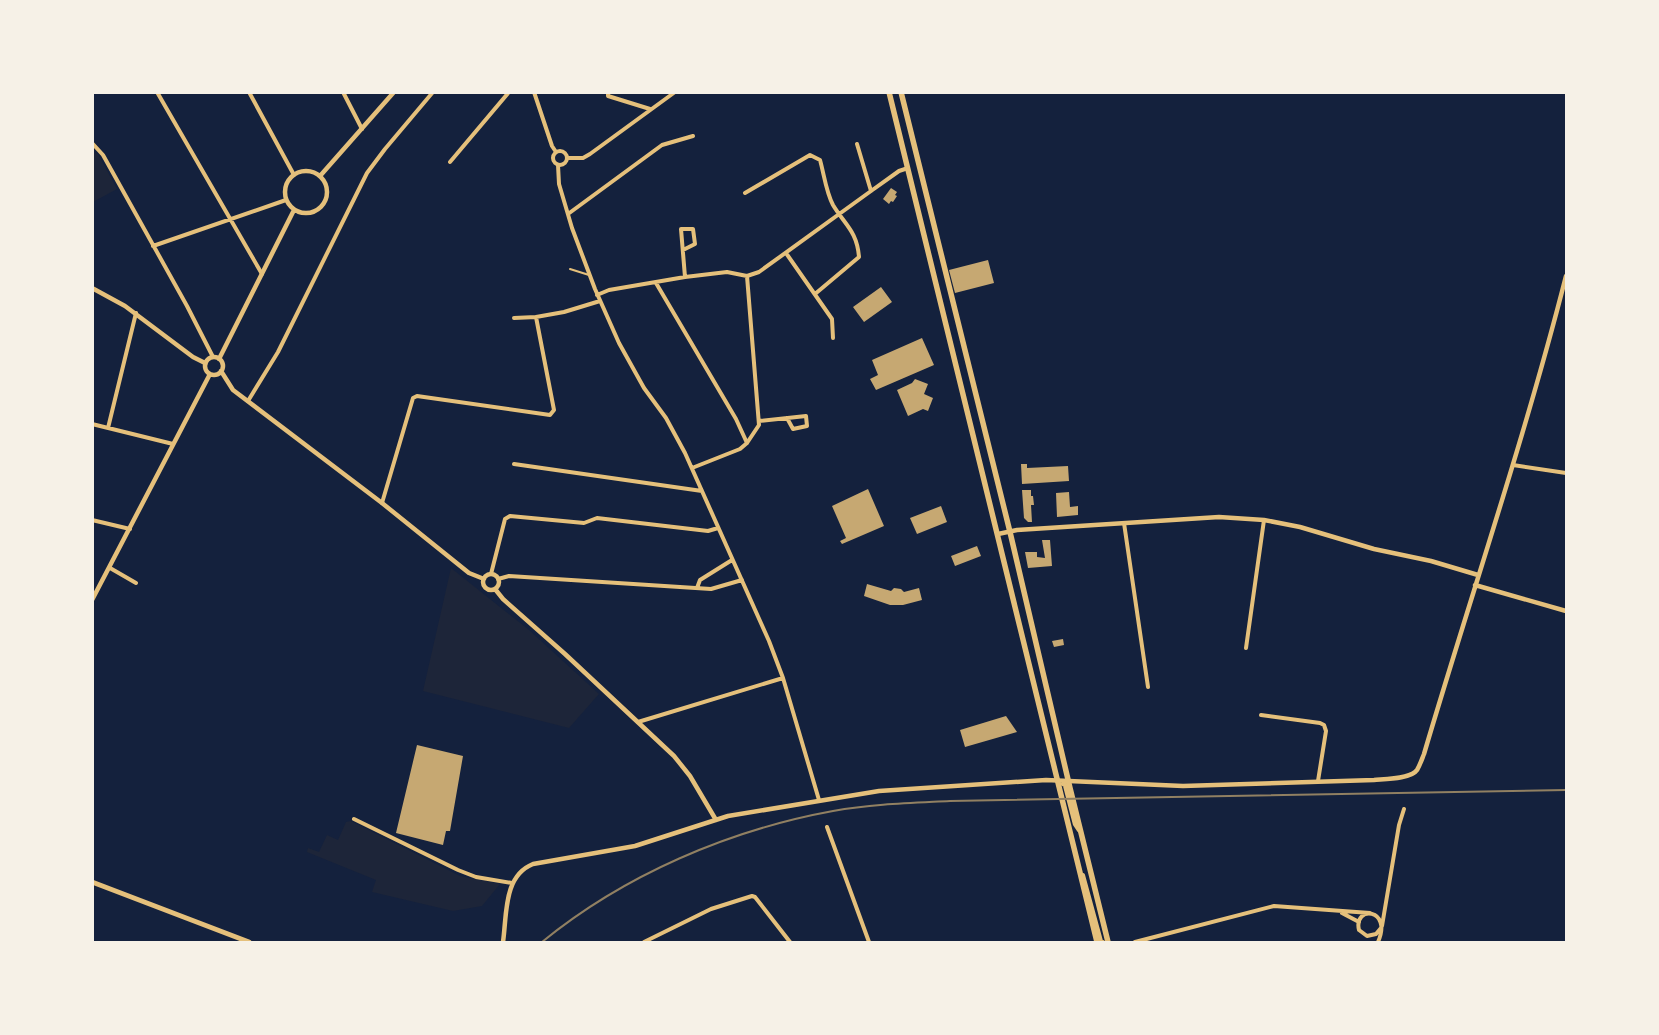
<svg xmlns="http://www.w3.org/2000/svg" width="1659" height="1035" viewBox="0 0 1659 1035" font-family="Georgia,serif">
  <rect width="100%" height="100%" fill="#14213d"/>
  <!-- green -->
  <path fill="#1d2539" d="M95 153 98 154 117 189 93 202V154Z
    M451 568 529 630 599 694 569 728 423 691Z
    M351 821 460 876 500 884 482 906 453 911 372 892 376 880 307 852 308 848 319 852 327 835 338 840 346 822Z"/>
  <!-- building -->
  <path fill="#c6a872" d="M891 188 897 192 895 195 897 196 893 202 891 201 889 204 883 199Z
    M988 260 994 283 955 293 949 270Z
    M881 287 892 302 864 322 853 307Z
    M922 338 934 365 876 390 870 379 878 375 872 360Z
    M915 379 928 384 924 394 933 398 928 411 923 409 908 416 897 390 912 383Z
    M1021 464H1027V468L1068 466 1069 481 1022 484Z
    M868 489 884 526 842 544 840 541 846 538 832 506Z
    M1022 490H1031V496H1033L1034 505H1031L1032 522H1028L1024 518Z
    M1069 492 1070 507 1078 506V515L1057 517 1056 493Z
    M941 506 947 522 917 534 910 518Z
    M1042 540H1050L1052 566 1028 568 1025 552H1037V557L1045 558Z
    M977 546 981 556 955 566 951 556Z
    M867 584 891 591 894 588 901 589 904 592 919 588 922 600 903 605H890L864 596Z
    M1063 639 1064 645 1054 647 1052 641Z
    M1006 716 1017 732 965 747 960 730Z
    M417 745 463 756 450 831H446L443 845 396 833Z"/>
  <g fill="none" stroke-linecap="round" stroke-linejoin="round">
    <!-- service -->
    <path stroke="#e5c07b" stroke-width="2" d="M570 269 589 275"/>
    <!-- minor -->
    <path stroke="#e5c07b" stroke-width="4" d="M157 92 262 274
      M249 92 294 175
      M343 92 362 129
      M534 92 552 146 556 152
      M608 92V96L650 109
      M92 143 103 155 187 306 213 357
      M857 144 871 191
      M553 158a7 7 0 1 1 14 0a7 7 0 1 1-14 0Z
      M567 158H583L590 154 675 92
      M450 162 509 92
      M558 165 559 184 572 228 595 289 619 343 644 388 666 418 685 453 769 641 783 678 819 800
      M745 193 810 155 820 160C824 174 826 192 833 205 845 225 857 231 859 257L815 294
      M568 214 662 145 693 136
      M153 246 286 200
      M683 250 695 244 693 229H681L685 277
      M786 253 832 319 833 338
      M656 283 736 419 747 443
      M597 295 609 290 685 277 727 272 747 276 759 272 871 191 899 171 908 168
      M514 318 536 317
      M248 401 278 352 367 173 385 149 433 92
      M759 421 806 416 807 426 793 429 787 418
      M92 424 173 444
      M108 428 136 313
      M514 464 702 491
      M1513 465 1566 473
      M692 468 740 449 747 443 759 425 747 276
      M382 503 413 398 417 396 550 415 554 410 536 317 564 312 600 301
      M92 520 130 529
      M1124 523 1148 687
      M110 568 136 583
      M491 574 505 519 510 516 584 523 597 518 708 531 718 528
      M498 579 509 576 711 589 742 580
      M697 588 700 580 732 560
      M1246 648 1264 520
      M1261 715 1320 723 1324 725 1326 731 1318 781
      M638 722 783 678
      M354 819 458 870 476 877 512 883
      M827 827 869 942
      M1083 875 1101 941 1103 942
      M1342 913 1359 922
      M1382 926 1399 825 1404 809
      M644 942 711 909 752 896 755 897 790 942
      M1135 942 1274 906 1370 913
      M1378 942C1393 908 1353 905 1359 930L1367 936 1376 934 1381 928"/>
    <!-- tertiary -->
    <path stroke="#e5c07b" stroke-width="4.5" d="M285 192a21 21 0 1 1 42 0a21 21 0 1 1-42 0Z
      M320 176 394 92
      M92 288 125 306 193 357 205 363
      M205 366a9 9 0 1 1 18 0a9 9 0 1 1-18 0Z
      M219 359 294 210
      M221 371 233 390 382 503 469 573 484 579
      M998 534 1017 530 1219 517 1264 520 1300 527 1374 549 1431 561 1478 575
      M483 582a8 8 0 1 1 16 0a8 8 0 1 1-16 0Z
      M1475 585 1566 611
      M495 589 503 599 565 654 674 756 690 776 716 820
      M92 600 210 374
      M1058 781 1065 785 1075 824 1079 830
      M503 942C507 915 503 876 533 864L635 846 728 816 879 791 1046 780 1183 786 1374 780C1385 779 1411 779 1417 770 1420 765 1422 759 1424 754 1471 595 1525 437 1566 276"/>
    <!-- secondary -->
    <path stroke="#e5c07b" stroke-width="5" d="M92 882 249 942"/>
    <!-- primary -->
    <path stroke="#e5c07b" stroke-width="5.5" d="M889 92 1097 942
      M901 92 1010 532 1070 788 1108 942"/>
    <!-- rail -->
    <path stroke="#918062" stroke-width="2" d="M542 942C624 875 729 830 833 811 872 804 911 803 950 801L1566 790"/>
  </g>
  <!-- border -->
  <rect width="1659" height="1035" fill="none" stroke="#f6f1e7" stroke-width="188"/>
</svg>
